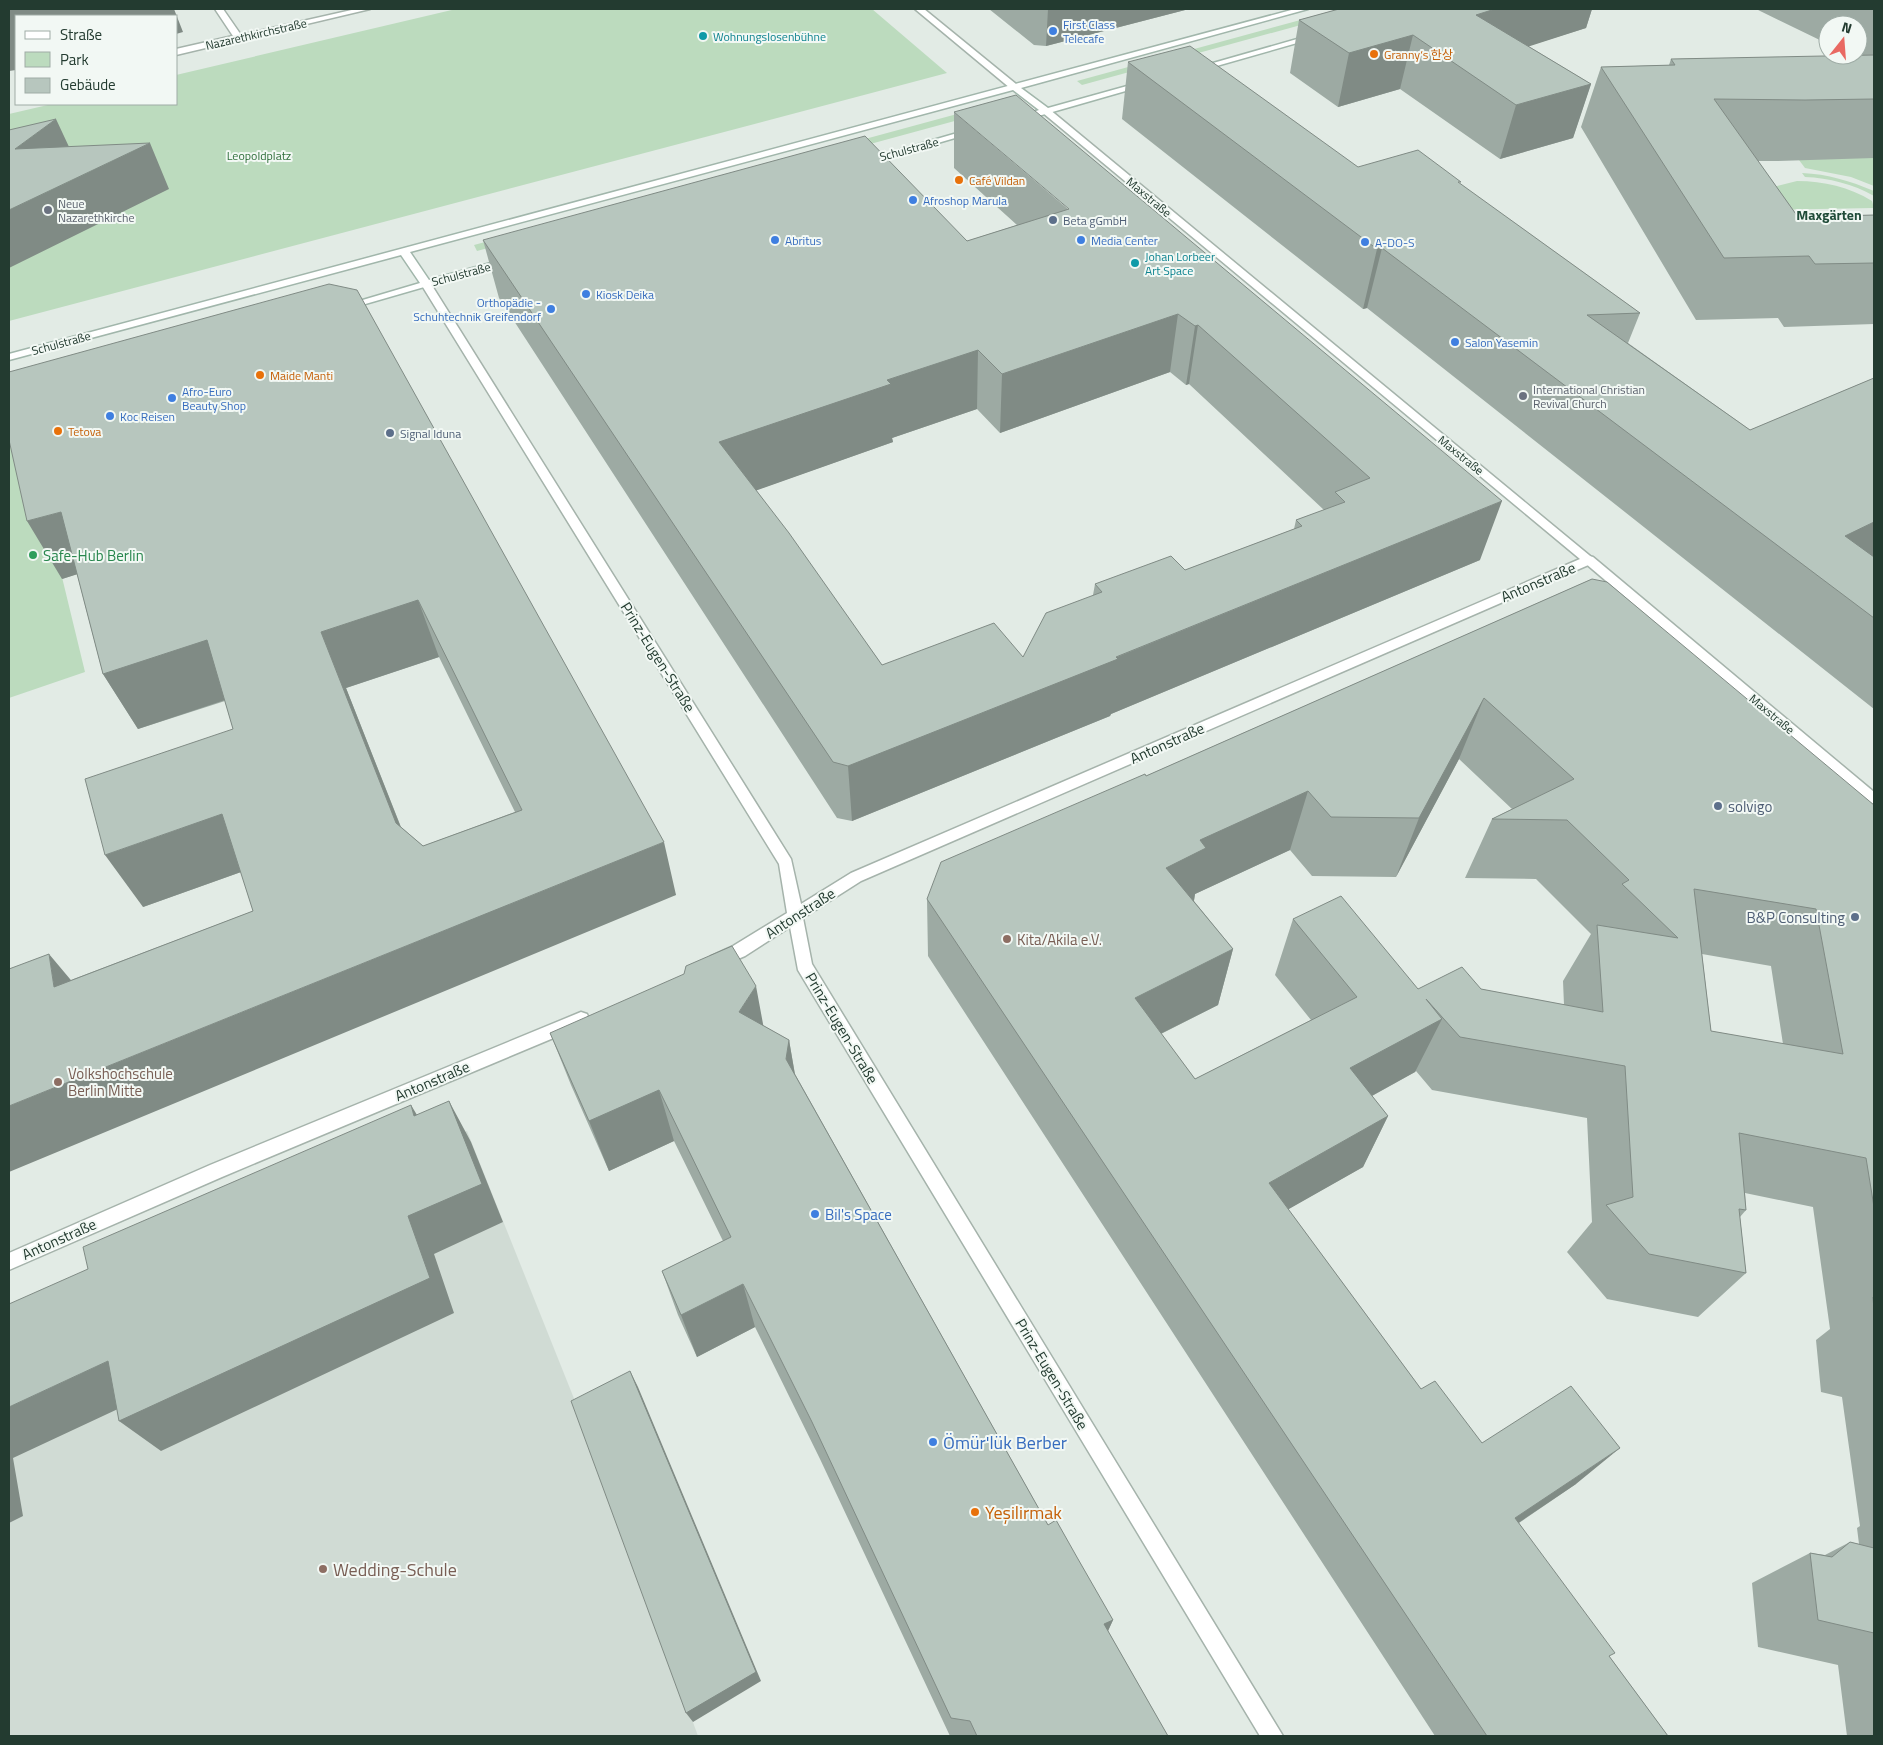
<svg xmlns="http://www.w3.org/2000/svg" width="1883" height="1745" viewBox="0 0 1883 1745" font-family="'Titillium Web','Noto Sans KR',sans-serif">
  <rect width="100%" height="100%" fill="#e2ebe5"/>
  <!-- built -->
  <path fill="#d0dbd4" d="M467 1131 581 1416 698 1736H9V1335Z"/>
  <!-- green -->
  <path fill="#bcdbbe" d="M456 9H872L947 73 9 321V114L52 104H176V75Z
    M1341 9H1359L1082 85 1077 81Z
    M957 114 962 119 477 251 474 245Z
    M1874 152V186L1851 177 1805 168 1799 160Z
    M1802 173C1828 174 1850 181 1874 191V196C1853 184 1829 178 1805 177Z
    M1797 181C1824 181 1849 187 1872 201L1874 208 1763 210 1773 187Z
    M27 433 85 672 9 698V438Z"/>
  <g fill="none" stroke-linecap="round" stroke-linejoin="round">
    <!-- pedestrian casing -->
    <g stroke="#a5b3ab" stroke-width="3">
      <path id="pedestrian" d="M1589 556 1593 557 1874 792V805L1869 804 1585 563 1583 560 1585 557Z"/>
    </g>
    <!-- minor casing -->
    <g stroke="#a5b3ab" stroke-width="3">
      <path id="minor" d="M215 9H223L241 35 356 9H370L176 55V49L233 36Z
        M915 9H924L1016 84V88H1010Z
        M1043 109H1049L1595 560 1593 563 861 881 803 918 812 964 1283 1736H1260L798 970 790 927 745 956 717 968 711 966 709 961 711 956 733 946 787 913 779 864 421 284 426 281 431 284 791 859 801 904 851 873 1580 559 1043 113Z
        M581 1012 587 1014 589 1019 587 1024 222 1177 9 1270V1253L210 1165Z"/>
    </g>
    <!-- secondary casing -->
    <g stroke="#a1b6ab" stroke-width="3">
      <path id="secondary" d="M1295 9H1308L1021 88 1048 108 1145 81 1150 84 1021 121 1013 119 1039 110 1013 90 410 252 429 280 509 258 514 261 348 309 344 310 339 307 420 283 401 255 9 360V354Z
        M1311 35 1318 37 1199 71 1192 69Z
        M971 129 979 131 869 163 861 161Z"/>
    </g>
    <!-- pedestrian -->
    <use href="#pedestrian" fill="#fff" fill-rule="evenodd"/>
    <!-- minor -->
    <use href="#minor" fill="#fff" fill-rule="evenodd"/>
    <!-- secondary -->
    <use href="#secondary" fill="#fff" fill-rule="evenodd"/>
  </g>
  <!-- wall -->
  <path fill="#9daaa3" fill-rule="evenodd" d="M989 9H1189L1046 46 1034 45Z
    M1339 9H1592L1586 28 1528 46 1591 84 1573 138 1500 159 1400 89 1338 107 1290 73 1299 20Z
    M1756 9H1874V158L1778 161H1758L1798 217 1874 215V324L1784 327 1778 318 1696 320 1581 127 1601 67 1669 65 1671 59 1852 56 1850 55H1858V25H1828V44Z
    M1128 62 1358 167 1460 184 1640 313 1628 343 1750 430 1874 378V709L1367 308 1363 309 1122 119Z
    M954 112 1480 560 1111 714 1110 716 852 821 837 818 499 298 483 240 967 241 1017 225 954 168ZM1170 372 1186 385 1189 384 1324 510 1296 520 1294 529 1185 570 1095 584 1093 595 1023 657 882 665 756 490 893 442 892 438 977 409 1000 433Z
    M329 284 676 895 71 980 253 911 241 872 143 907 233 729 225 701 138 729 103 674 77 574 62 579ZM439 657 515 812 423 846 401 827 346 688Z
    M1592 579 1874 805V1736H1847L1838 1665 1758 1647 1752 1583 1810 1553 1825 1555 1850 1542 1859 1544 1857 1528 1860 1526 1842 1397 1821 1392 1816 1340 1830 1329 1813 1207 1745 1193 1746 1210 1740 1217 1746 1273 1698 1317 1607 1299 1567 1252 1592 1222 1587 1118 1432 1090 1416 1071 1415 1072 1372 1096 1388 1116 1363 1167 1288 1209 1421 1389 1482 1443 1576 1484 1519 1523 1609 1656 1668 1736H1435L928 956 927 899 1146 776ZM1459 759 1512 809 1492 819 1465 878 1536 879 1591 934 1563 981 1564 1005 1481 989H1418L1293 919 1275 975 1311 1020 1195 1079 1161 1034 1218 1005 1233 949 1194 901 1195 894 1290 850 1312 876 1396 877ZM1702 954 1771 966 1783 1044 1711 1031Z
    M764 1026 789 1040 795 1074 1048 1525 1113 1620 1108 1631 1168 1736H950L820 1459 755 1327 697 1357 678 1315 662 1271 723 1241 674 1141 609 1171 571 1085 550 1033Z"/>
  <!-- shaded-wall -->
  <path fill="#808b85" d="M9 9H174L183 32 176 34V16H16V70L9 71Z
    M1048 9H1189L1046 46Z
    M1495 9H1592L1586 28 1462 68 1476 15Z
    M1413 35 1400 89 1338 107 1349 53Z
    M1591 84 1573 138 1500 159 1516 105Z
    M56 119 77 164 15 149Z
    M150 143 169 189 9 268V210Z
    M1382 248 1367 308 1363 309 1377 249Z
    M1178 314 1170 372 1000 433 1002 374Z
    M1198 325 1189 384 1186 385 1195 326Z
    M978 350 977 409 892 438 893 442 727 501 719 442 887 380Z
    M1502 501 1480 560 1111 714 1110 716 852 821 848 766Z
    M61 512 94 569 62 579 27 521Z
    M1874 522V564L1845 536Z
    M418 600 439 657 346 688 420 876 396 823 321 632Z
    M207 640 237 696 138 729 103 674Z
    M1484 698 1459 759 1396 877 1419 818Z
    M1308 791 1290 850 1195 894 1193 906 1166 868 1200 840Z
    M222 814 255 867 143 907 105 855Z
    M664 842 676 895 9 1172V1106Z
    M1233 949 1218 1005 1124 1052 1135 998Z
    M49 954 91 1004 54 987Z
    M756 986 766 1040 739 1012Z
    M1442 1019 1415 1072 1328 1120 1350 1068Z
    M789 1040 798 1093 786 1059Z
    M659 1090 674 1141 609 1171 589 1121Z
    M449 1101 471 1142 503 1222 434 1254 454 1313 161 1451 119 1421 408 1216Z
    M411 1105 435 1145 414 1116Z
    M1388 1116 1363 1167 1250 1231 1269 1183Z
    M743 1284 755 1327 697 1357 681 1315Z
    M108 1361 150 1394 13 1458 23 1516 9 1523V1407Z
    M630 1371 638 1387 761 1681 693 1722 686 1713Z
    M1620 1448 1576 1484 1478 1550 1515 1518Z
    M1113 1620 1101 1646 1104 1624Z"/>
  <!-- building -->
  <path fill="#b7c6be" stroke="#808b85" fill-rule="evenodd" d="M1339 9H1495L1476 15 1591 84 1516 105 1413 35 1349 53 1299 20Z
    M1190 46 1358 167 1418 150 1461 182H1458L1640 313 1587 315 1750 430 1874 378V522L1845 536 1874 557V618L1382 248 1377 249 1128 62Z
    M1874 55V99L1805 100 1714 99 1798 217 1874 215V263L1815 264 1809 256 1724 258 1601 67 1675 65 1671 59Z
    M1016 95 1502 501 1116 657 1118 659 848 766 833 762 483 240 865 136 967 241 1069 209 954 112ZM1178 314 1195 326 1198 325 1370 478 1335 492 1345 502 1296 520 1302 526 1185 570 1171 556 1095 584 1102 592 1046 613 1023 657 994 623 882 665 789 533 719 442 891 384 887 380 978 350 1002 374Z
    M56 119 15 149 150 143 9 210V130Z
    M329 284 357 290 664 842 9 1106V969L49 954 54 987 253 911 222 814 105 855 85 779 233 729 207 640 103 674 61 512 27 521 9 440V372ZM418 600 522 810 423 846 396 823 321 632Z
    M1592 579 1607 582 1874 805V1207L1866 1158 1739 1133 1746 1210 1739 1209 1746 1273 1649 1254 1606 1205 1633 1197 1625 1066 1460 1037 1426 999 1442 1019 1350 1068 1388 1116 1269 1183 1421 1389 1435 1381 1482 1443 1571 1386 1620 1448 1515 1518 1615 1653 1609 1656 1668 1736H1487L927 899 941 862 1145 774 1146 776ZM1484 698 1574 779 1492 819 1567 820 1629 880 1622 884 1678 938 1597 925 1603 1012 1481 989 1462 967 1418 989 1341 896 1293 919 1357 997 1195 1079 1135 998 1233 949 1166 868 1206 848 1200 840 1308 791 1331 817 1419 818ZM1694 889 1816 909 1843 1054 1711 1031Z
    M732 946 756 986 739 1012 789 1040 786 1059 1048 1525 1056 1520 1078 1559 1113 1620 1104 1624 1168 1736H977L970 1721 951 1718 812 1422 743 1284 681 1315 662 1271 731 1237 659 1090 589 1121 550 1033 684 974 686 966Z
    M449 1101 482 1184 408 1216 430 1278 119 1421 108 1361 9 1407V1304L88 1269 83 1247 411 1105 414 1116Z
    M1873 1297H1874V1310Z
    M630 1371 756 1672 686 1713 571 1401Z
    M1850 1542 1874 1548V1633L1818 1620 1810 1553 1832 1557Z"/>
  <!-- markers -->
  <g fill="#3f7fe0" stroke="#f2f8f4" stroke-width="2">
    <circle cx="1053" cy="31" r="5"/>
    <circle cx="913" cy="200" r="5"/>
    <circle cx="775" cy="240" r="5"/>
    <circle cx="1081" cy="240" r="5"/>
    <circle cx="1365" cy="242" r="5"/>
    <circle cx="586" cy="294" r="5"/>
    <circle cx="551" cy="309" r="5"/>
    <circle cx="1455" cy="342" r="5"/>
    <circle cx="172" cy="398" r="5"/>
    <circle cx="110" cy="416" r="5"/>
    <circle cx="815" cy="1214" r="5"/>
    <circle cx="933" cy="1442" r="5"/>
  </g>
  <g fill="#0f9aa8" stroke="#f2f8f4" stroke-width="2">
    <circle cx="703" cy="36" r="5"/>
    <circle cx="1135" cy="263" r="5"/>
  </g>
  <g fill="#e8710a" stroke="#f2f8f4" stroke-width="2">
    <circle cx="1374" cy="54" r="5"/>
    <circle cx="959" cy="180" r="5"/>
    <circle cx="260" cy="375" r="5"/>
    <circle cx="58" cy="431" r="5"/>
    <circle cx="975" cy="1512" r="5"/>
  </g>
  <g fill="#6b7280" stroke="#f2f8f4" stroke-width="2">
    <circle cx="48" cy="210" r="5"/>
    <circle cx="1523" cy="396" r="5"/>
  </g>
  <g fill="#5c6f8a" stroke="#f2f8f4" stroke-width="2">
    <circle cx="1053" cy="220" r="5"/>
    <circle cx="390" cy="433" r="5"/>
    <circle cx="1718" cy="806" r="5"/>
    <circle cx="1855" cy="917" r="5"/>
  </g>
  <circle fill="#2e9e5b" stroke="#f2f8f4" stroke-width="2" cx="33" cy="555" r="5"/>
  <g fill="#8d6e63" stroke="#f2f8f4" stroke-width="2">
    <circle cx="1007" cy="939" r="5"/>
    <circle cx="58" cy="1082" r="5"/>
    <circle cx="323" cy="1569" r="5"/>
  </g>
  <g text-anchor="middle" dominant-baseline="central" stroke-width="4" stroke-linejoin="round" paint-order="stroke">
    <!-- far-shop labels -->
    <g font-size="12" fill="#366cbe" stroke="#f2f8f4" text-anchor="start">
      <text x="1063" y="24">First Class<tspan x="1063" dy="14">Telecafe</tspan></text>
      <text x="923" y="200">Afroshop Marula</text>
      <text x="785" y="240">Abritus</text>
      <text x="1091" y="240">Media Center</text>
      <text x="1375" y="242">A-DO-S</text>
      <text x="596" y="294">Kiosk Deika</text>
      <text x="541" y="302" text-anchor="end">Orthopädie -<tspan x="541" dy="14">Schuhtechnik Greifendorf</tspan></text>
      <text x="1465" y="342">Salon Yasemin</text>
      <text x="182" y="391">Afro-Euro<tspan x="182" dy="14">Beauty Shop</tspan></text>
      <text x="120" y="416">Koc Reisen</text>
    </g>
    <!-- far-street labels -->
    <g font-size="12" fill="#233b30" stroke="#f2f8f4">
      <text transform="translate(256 34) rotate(-13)">Nazarethkirchstraße</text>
      <text transform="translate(909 149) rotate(-15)">Schulstraße</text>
      <text transform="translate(1149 197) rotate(40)">Maxstraße</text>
      <text transform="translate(461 274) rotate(-15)">Schulstraße</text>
      <text transform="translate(61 343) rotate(-15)">Schulstraße</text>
      <text transform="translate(1461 455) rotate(39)">Maxstraße</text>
      <text transform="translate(1772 714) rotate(40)">Maxstraße</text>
    </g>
    <!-- far-culture labels -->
    <g font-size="12" fill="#0d838f" stroke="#f2f8f4" text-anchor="start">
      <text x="713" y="36">Wohnungslosenbühne</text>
      <text x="1145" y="256">Johan Lorbeer<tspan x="1145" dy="14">Art Space</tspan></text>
    </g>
    <!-- far-food labels -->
    <g font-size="12" fill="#c56008" stroke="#f2f8f4" text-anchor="start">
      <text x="1384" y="54">Granny‘s 한상</text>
      <text x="969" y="180">Café Vildan</text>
      <text x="270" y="375">Maide Manti</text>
      <text x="68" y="431">Tetova</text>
    </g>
    <!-- far-park labels -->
    <g font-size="12" fill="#306f3c" stroke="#f2f8f4">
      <text x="259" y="155">Leopoldplatz</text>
    </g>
    <!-- far-worship labels -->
    <g font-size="12" fill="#5b616d" stroke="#f2f8f4" text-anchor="start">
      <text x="58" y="203">Neue<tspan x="58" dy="14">Nazarethkirche</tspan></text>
      <text x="1533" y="389">International Christian<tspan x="1533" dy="14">Revival Church</tspan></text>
    </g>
    <!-- far-service labels -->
    <g font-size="12" fill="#4e5e75" stroke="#f2f8f4" text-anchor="start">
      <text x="1063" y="220">Beta gGmbH</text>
      <text x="400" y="433">Signal Iduna</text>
    </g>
    <!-- far-neighbourhood labels -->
    <g font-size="14" font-weight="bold" fill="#204c39" stroke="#f2f8f4">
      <text x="1829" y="214">Maxgärten</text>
    </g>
    <!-- leisure labels -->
    <g font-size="15" fill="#27864d" stroke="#f2f8f4" text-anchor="start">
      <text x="43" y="555">Safe-Hub Berlin</text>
    </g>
    <!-- street labels -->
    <g font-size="15" fill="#233b30" stroke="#f2f8f4">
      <text transform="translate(1538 582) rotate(-23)">Antonstraße</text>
      <text transform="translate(658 657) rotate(58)">Prinz-Eugen-Straße</text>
      <text transform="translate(1167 743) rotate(-24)">Antonstraße</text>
      <text transform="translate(800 913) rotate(-33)">Antonstraße</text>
      <text transform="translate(842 1028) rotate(59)">Prinz-Eugen-Straße</text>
      <text transform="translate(432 1081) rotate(-23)">Antonstraße</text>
      <text transform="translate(59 1239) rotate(-24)">Antonstraße</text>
      <text transform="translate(1052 1374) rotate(59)">Prinz-Eugen-Straße</text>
    </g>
    <!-- service labels -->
    <g font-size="15" fill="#4e5e75" stroke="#f2f8f4" text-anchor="start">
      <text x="1728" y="806">solvigo</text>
      <text x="1845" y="917" text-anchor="end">B&amp;P Consulting</text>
    </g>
    <!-- education labels -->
    <g font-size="15" fill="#785e54" stroke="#f2f8f4" text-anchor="start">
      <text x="1017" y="939">Kita/Akila e.V.</text>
      <text x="68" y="1073">Volkshochschule<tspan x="68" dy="17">Berlin Mitte</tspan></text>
    </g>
    <!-- shop labels -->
    <g font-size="15" fill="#366cbe" stroke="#f2f8f4" text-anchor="start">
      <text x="825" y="1214">Bil's Space</text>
    </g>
    <!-- near-shop labels -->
    <g font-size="18" fill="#366cbe" stroke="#f2f8f4" text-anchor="start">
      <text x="943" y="1442">Ömür'lük Berber</text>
    </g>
    <!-- near-food labels -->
    <g font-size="18" fill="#c56008" stroke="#f2f8f4" text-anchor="start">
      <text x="985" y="1512">Yeşilirmak</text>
    </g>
    <!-- near-education labels -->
    <g font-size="18" fill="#785e54" stroke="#f2f8f4" text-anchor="start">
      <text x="333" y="1569">Wedding-Schule</text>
    </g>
  </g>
  <!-- border -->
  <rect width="1883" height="1745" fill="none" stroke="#233b30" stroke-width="20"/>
  <!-- legend -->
  <rect x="15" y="15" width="162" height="90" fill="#f2f8f4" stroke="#9faca6"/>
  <rect x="25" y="31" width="25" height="8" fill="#ffffff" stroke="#9faca6"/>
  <text x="60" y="40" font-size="15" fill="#233b30">Straße</text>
  <rect x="25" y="52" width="25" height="15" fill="#bcdbbe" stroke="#9faca6"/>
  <text x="60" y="65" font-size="15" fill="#233b30">Park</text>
  <rect x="25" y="78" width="25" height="15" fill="#b7c6be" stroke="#9faca6"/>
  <text x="60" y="90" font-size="15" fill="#233b30">Gebäude</text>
  <!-- north arrow -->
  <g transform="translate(1843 40) rotate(17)"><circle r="24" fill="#f2f8f4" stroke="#9faca6"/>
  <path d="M0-4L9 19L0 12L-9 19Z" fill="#e96962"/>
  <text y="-8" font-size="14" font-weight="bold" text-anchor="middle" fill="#233b30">N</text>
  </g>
</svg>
